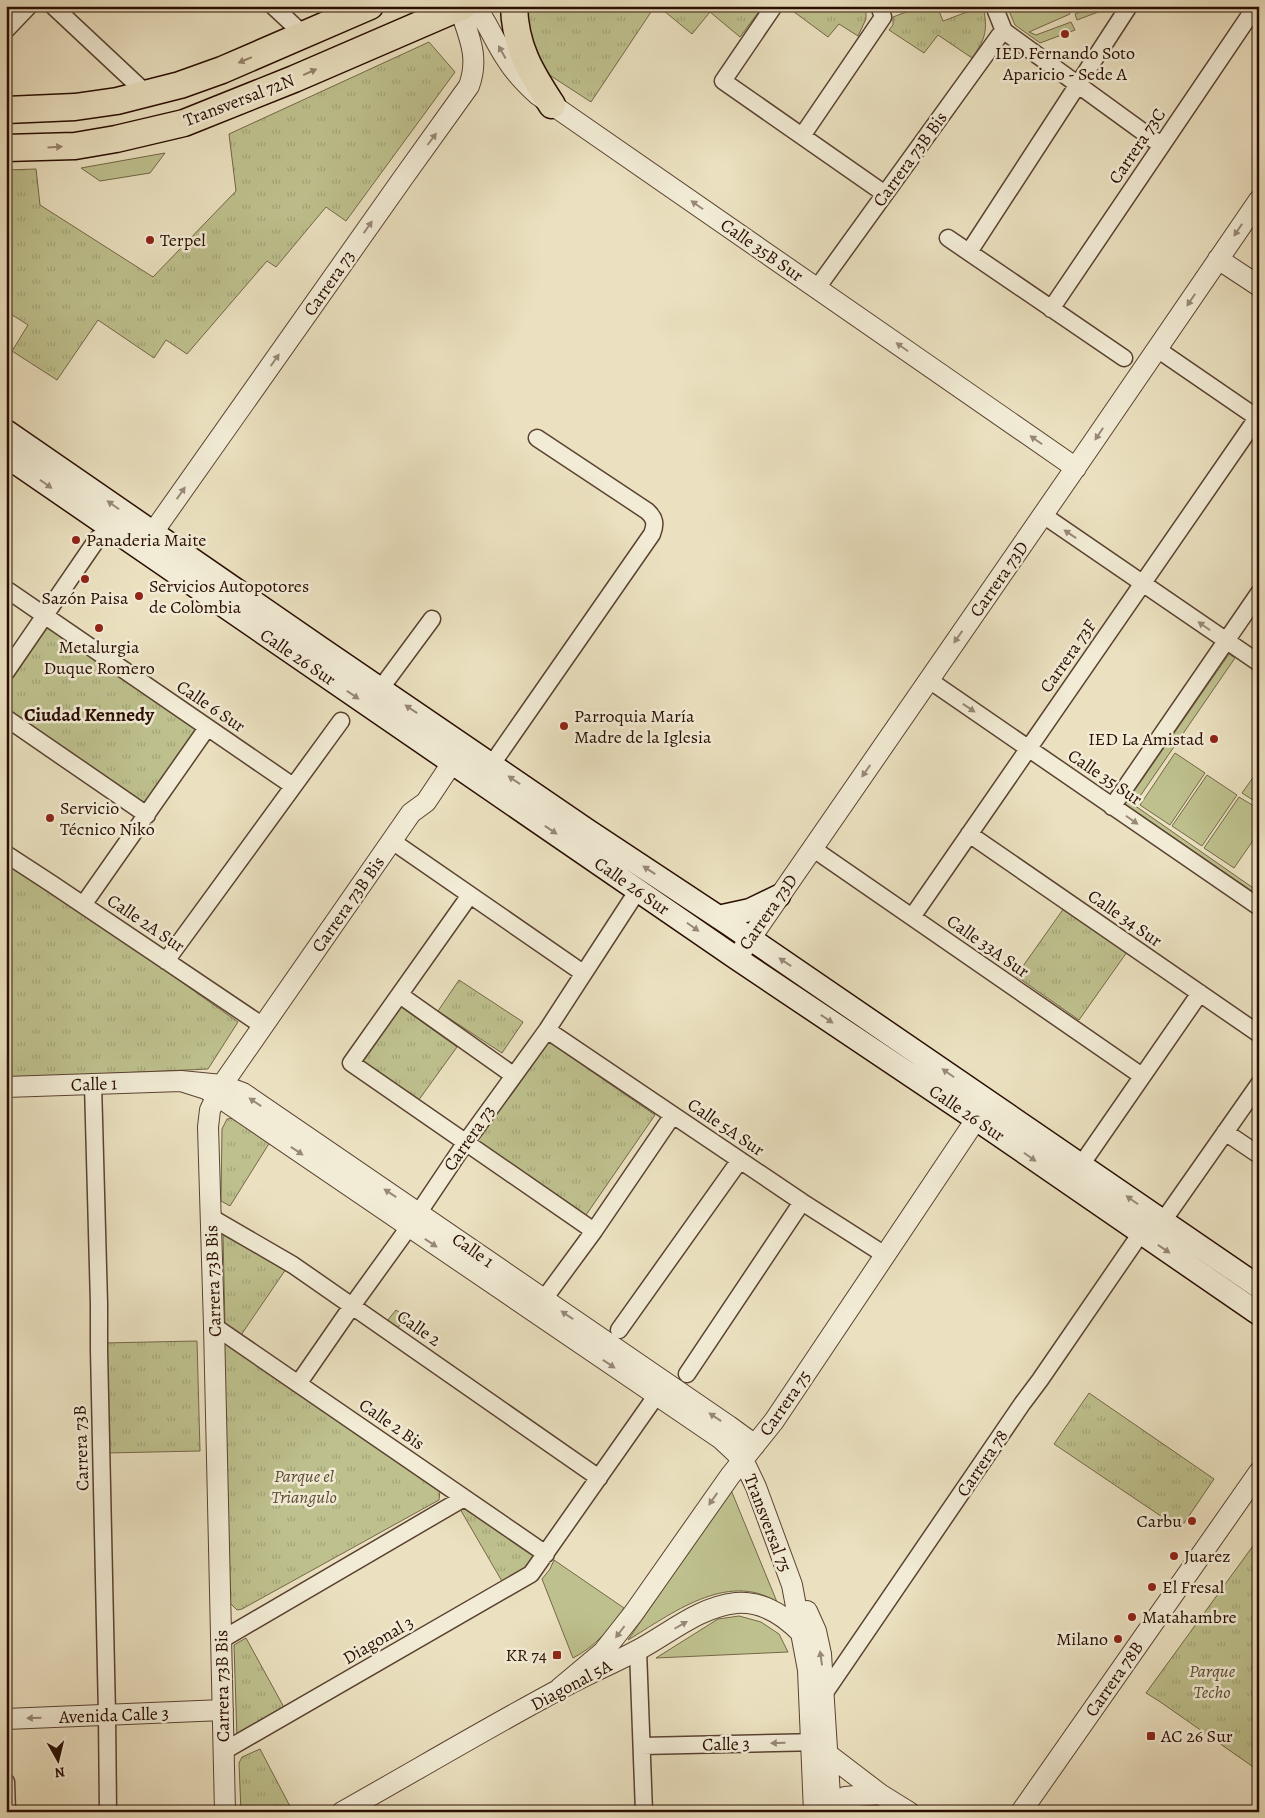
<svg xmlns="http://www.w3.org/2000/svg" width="1265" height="1818" viewBox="0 0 1265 1818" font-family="Alegreya,serif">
  <defs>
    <pattern id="park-tufts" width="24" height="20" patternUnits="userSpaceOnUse" patternTransform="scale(1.25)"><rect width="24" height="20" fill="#bec18e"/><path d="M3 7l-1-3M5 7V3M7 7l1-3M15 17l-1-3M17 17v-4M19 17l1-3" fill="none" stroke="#a3a579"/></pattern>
  </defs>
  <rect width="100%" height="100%" fill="#ebe1c0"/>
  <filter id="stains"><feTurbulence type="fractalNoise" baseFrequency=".004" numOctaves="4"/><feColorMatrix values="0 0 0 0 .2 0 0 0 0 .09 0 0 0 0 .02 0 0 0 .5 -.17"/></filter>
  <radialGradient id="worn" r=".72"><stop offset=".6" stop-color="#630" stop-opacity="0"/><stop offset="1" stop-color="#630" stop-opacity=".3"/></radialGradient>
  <!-- green -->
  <path fill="#bec18e" stroke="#746748" d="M1007 6H1066L1070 14 1029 32 1036 35 1071 22 1075 30 1040 43 1015 25Z
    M1094 6H1104L1106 9 1077 20 1075 14Z
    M165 153 150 173 100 181 81 168Z
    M1229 654 1235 658 1134 805 1259 892V896L1125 804Z
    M1175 753 1205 773 1170 825 1140 805Z
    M1257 772 1259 773V804L1242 793Z
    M1207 775 1237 795 1202 846 1172 826Z
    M1239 797 1259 809V832L1234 868 1204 848Z
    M396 1310 406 1317 397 1329 387 1321Z
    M731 1490 777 1602C727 1570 670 1615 628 1640Z
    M554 1560 624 1608C610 1629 596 1646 573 1658L542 1579 550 1569Z
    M739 1616 761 1622 779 1634 788 1652 656 1658 718 1619Z"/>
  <!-- park -->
  <path fill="url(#park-tufts)" stroke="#746748" d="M524 6H655L591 102 551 76 538 64Z
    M658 6H763L740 37 710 12 692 34Z
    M786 6H866V19L858 36 839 24 828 37Z
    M922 6H937L943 21 983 6C988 30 986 38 972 58L938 35 924 53 889 30 893 25V17Z
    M429 42 455 72 346 221 326 207 276 267 267 261 187 354 166 340 154 358 98 320 57 380 12 351 28 325 6 311V170L36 169 40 205 153 277 236 191 229 134Z
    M45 625 200 731 147 807 6 710V680Z
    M6 863 166 971 238 1022 208 1069 6 1078Z
    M1064 908 1127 952 1079 1020 1016 976Z
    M459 980 523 1022 502 1053 438 1011Z
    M401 1007 457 1047 418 1101 362 1061Z
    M546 1040 655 1115 586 1215 477 1141Z
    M233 1118 270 1142 230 1206 221 1201 222 1129 227 1119Z
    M223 1235 286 1269 239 1338 225 1325Z
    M226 1339 440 1490 439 1500 242 1609 237 1610 229 1602 221 1344Z
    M197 1341 200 1451 106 1453 103 1343Z
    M1089 1393 1214 1479 1180 1529 1054 1444Z
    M467 1504 538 1552 528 1567 503 1583 460 1509Z
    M1258 1539 1259 1540V1771L1159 1701 1146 1693Z
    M246 1638 286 1711 237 1739 234 1645Z
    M260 1749 293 1812H241L239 1763 242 1757Z"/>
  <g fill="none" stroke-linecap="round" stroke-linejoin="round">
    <!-- minor casing -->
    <g stroke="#5a4231" stroke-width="19">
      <path id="minor" d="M53 6 147 94
        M273 6 304 35
        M774 6 723 81 885 194
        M994 6 1004 31
        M6 30 29 6
        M1004 31 1161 145
        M802 136 883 17 879 6
        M948 238 1124 358
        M969 252 1129 6
        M817 288 999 36 1004 31
        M1051 309 1256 6
        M1157 349 1259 419
        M1043 515 1259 663
        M6 589 293 786
        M6 672 98 538
        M929 680 1259 907
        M381 688 432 619
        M6 718 147 815
        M492 764 652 534C656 524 655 518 647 511L537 438
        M1112 807 1259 593
        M969 834 1259 1034
        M392 841 583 973
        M812 848 1142 1076
        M6 854 52 884 263 1026
        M470 895 351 1063 594 1231
        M83 905 207 728
        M912 917 1257 418
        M166 961 341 721
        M400 995 513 1075
        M547 1030 802 1202 885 1255
        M93 1084 99 1304V1350L107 1715 108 1812
        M1225 1132 1259 1155
        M1081 1165 1200 993
        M212 1218 293 1265 599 1478
        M1163 1221 1259 1084
        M544 1299 594 1231 673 1115
        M214 1326 546 1554
        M619 1330 740 1160
        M687 1374 802 1202
        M298 1384 352 1306 409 1227 466 1142 547 1030 638 890
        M221 1640 464 1498
        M638 1650 644 1812
        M824 1694 1022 1404 1040 1380 1141 1233
        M642 1746 822 1742
        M224 1751 531 1574 656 1396
        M6 1782 7 1812"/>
    </g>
    <!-- tertiary casing -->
    <g stroke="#5a4231" stroke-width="22">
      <path id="tertiary" d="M475 6C488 23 495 43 507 60 515 73 527 85 538 95L1076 468
        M1218 259 1259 286
        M144 545 403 178 469 86C480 56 468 35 459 6
        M741 952 1085 454 1259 200
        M181 1081 206 1089 216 1095 721 1439 736 1453 747 1468 756 1487 792 1585 808 1670 814 1812
        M6 1087 181 1081 222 1085 243 1093 729 1426 755 1445
        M807 1611 816 1631 821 1654 831 1812
        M560 1688 603 1652 633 1614 730 1476 774 1421 985 1106
        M6 1719 223 1710
        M821 1749 880 1794 909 1812
        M831 1806 845 1797 880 1794
        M225 1812 214 1326 208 1127 210 1110 222 1085 411 813 426 802 460 751
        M342 1812C415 1771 487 1728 560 1689 585 1675 612 1664 638 1650 670 1633 699 1607 736 1603 762 1601 785 1616 802 1634
        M1021 1812 1259 1472"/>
    </g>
    <!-- secondary casing -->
    <g stroke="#290d01" stroke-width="25">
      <path id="secondary" d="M6 431 319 647 587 830 729 924 1259 1287
        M6 456 736 958 976 1119 1259 1314
        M718 917 750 910 779 896"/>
    </g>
    <!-- primary casing -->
    <g stroke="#290d01" stroke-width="29">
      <path id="primary" d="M514 6C515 47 531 73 552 105
        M6 110 75 107 117 101 180 85 222 70 370 6
        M6 148 75 146 116 139 184 123 294 79 463 6"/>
    </g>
    <!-- minor -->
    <use href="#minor" stroke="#f2ecd6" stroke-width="16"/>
    <!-- tertiary -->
    <use href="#tertiary" stroke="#f2ecd6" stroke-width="20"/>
    <!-- secondary -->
    <use href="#secondary" stroke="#f2ecd6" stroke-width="22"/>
    <!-- primary -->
    <use href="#primary" stroke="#ebe1c0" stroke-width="26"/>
  </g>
  <!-- one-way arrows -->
  <defs><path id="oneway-solid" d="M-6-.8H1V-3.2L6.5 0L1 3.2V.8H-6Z" transform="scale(1.25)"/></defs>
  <g fill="#988876">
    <use href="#oneway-solid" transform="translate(502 52) rotate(-119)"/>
    <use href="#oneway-solid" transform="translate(432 139) rotate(-53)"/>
    <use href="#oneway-solid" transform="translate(697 205) rotate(-145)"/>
    <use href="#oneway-solid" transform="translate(368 227) rotate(-55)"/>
    <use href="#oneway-solid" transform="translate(1238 230) rotate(124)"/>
    <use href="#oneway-solid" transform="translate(1191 300) rotate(124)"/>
    <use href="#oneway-solid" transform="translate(902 347) rotate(-145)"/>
    <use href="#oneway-solid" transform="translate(275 360) rotate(-55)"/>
    <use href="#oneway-solid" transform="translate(1099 434) rotate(124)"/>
    <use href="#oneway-solid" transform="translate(1036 440) rotate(-145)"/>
    <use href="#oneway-solid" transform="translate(46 484) rotate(35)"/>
    <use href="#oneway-solid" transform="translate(181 493) rotate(-55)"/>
    <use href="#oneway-solid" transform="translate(113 505) rotate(-145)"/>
    <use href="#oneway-solid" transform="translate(1070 534) rotate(-146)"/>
    <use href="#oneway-solid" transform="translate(1204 626) rotate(-145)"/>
    <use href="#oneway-solid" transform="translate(958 637) rotate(125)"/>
    <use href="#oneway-solid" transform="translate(353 695) rotate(34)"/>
    <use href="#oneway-solid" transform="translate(969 708) rotate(34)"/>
    <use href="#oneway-solid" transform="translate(411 709) rotate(-146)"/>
    <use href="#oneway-solid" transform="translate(866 771) rotate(125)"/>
    <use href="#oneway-solid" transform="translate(514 780) rotate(-146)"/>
    <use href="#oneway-solid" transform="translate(1132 820) rotate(35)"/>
    <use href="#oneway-solid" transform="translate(551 830) rotate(34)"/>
    <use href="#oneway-solid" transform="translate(649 870) rotate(-147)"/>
    <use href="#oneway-solid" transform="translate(693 927) rotate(35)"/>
    <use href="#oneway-solid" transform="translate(785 962) rotate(-146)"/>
    <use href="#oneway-solid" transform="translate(827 1019) rotate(34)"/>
    <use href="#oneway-solid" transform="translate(948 1073) rotate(-145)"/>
    <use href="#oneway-solid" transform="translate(255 1102) rotate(-146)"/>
    <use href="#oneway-solid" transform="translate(297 1151) rotate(34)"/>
    <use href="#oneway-solid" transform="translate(1030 1157) rotate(35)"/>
    <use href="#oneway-solid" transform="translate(390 1193) rotate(-146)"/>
    <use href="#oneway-solid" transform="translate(1132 1200) rotate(-145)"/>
    <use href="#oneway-solid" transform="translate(431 1243) rotate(34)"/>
    <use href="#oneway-solid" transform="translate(1164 1249) rotate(34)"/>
    <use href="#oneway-solid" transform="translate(567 1315) rotate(-146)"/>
    <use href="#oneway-solid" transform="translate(609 1364) rotate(34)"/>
    <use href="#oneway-solid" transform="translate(715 1417) rotate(-146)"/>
    <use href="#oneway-solid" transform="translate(713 1499) rotate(125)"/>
    <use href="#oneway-solid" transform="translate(681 1625) rotate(-30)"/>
    <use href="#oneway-solid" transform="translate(620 1632) rotate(127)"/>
    <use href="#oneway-solid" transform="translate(821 1658) rotate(-98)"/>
    <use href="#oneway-solid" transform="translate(34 1718) rotate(178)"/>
    <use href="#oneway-solid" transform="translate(778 1743) rotate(179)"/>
  </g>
  <g fill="#94826a">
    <use href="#oneway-solid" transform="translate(245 60) rotate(157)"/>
    <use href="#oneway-solid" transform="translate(310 72) rotate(-24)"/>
    <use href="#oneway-solid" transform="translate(55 147) rotate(-3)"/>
  </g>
  <!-- markers -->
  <g fill="#8f2418" stroke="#f2ecd6" stroke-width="2">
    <circle cx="1065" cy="34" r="5"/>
    <circle cx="150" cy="240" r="5"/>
    <circle cx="76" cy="540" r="5"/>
    <circle cx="85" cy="579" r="5"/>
    <circle cx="139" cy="596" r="5"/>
    <circle cx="99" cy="628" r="5"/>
    <circle cx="564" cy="726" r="5"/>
    <circle cx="1214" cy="739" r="5"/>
    <circle cx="50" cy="818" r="5"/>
    <circle cx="1192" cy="1521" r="5"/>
    <circle cx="1174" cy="1556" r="5"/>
    <circle cx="1152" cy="1587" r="5"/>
    <circle cx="1132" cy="1617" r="5"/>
    <circle cx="1118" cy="1639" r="5"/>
    <rect x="552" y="1650" width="10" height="10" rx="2.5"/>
    <rect x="1146" y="1731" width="10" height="10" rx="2.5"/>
  </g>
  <g text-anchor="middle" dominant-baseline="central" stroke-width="5" stroke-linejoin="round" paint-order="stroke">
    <!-- poi labels -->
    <g font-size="18" fill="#290d01" stroke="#f2ecd6" text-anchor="start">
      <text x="1065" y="53" text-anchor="middle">IED Fernando Soto<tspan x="1065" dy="21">Aparicio - Sede A</tspan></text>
      <text x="160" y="240">Terpel</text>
      <text x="86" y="540">Panaderia Maite</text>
      <text x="149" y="586">Servicios Autopotores<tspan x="149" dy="21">de Colombia</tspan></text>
      <text x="85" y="598" text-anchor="middle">Sazón Paisa</text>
      <text x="99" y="647" text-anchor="middle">Metalurgia<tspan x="99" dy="21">Duque Romero</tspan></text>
      <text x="574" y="716">Parroquia María<tspan x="574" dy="21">Madre de la Iglesia</tspan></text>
      <text x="1204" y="739" text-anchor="end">IED La Amistad</text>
      <text x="60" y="808">Servicio<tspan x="60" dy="21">Técnico Niko</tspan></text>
      <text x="1182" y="1521" text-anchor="end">Carbu</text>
      <text x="1184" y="1556">Juarez</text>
      <text x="1162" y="1587">El Fresal</text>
      <text x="1142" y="1617">Matahambre</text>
      <text x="1108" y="1639" text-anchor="end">Milano</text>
      <text x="547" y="1655" text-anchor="end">KR 74</text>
      <text x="1161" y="1736">AC 26 Sur</text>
    </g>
    <!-- street labels -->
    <g font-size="18" fill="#290d01" stroke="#f2ecd6">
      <text transform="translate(239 100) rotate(-21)">Transversal 72N</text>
      <text transform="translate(1137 146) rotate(-56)">Carrera 73C</text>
      <text transform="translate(910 159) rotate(-54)">Carrera 73B Bis</text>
      <text transform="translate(762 250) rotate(35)">Calle 35B Sur</text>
      <text transform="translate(329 283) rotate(-55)">Carrera 73</text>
      <text transform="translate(999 579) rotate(-55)">Carrera 73D</text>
      <text transform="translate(1068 656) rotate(-55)">Carrera 73F</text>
      <text transform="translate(298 657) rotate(34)">Calle 26 Sur</text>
      <text transform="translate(211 706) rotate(34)">Calle 6 Sur</text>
      <text transform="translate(1105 777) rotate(34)">Calle 35 Sur</text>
      <text transform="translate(632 886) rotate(35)">Calle 26 Sur</text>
      <text transform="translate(348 904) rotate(-55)">Carrera 73B Bis</text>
      <text transform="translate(768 912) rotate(-55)">Carrera 73D</text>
      <text transform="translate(1125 918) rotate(35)">Calle 34 Sur</text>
      <text transform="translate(146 923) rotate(34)">Calle 2A Sur</text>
      <text transform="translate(988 946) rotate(35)">Calle 33A Sur</text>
      <text transform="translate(94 1084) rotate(-2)">Calle 1</text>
      <text transform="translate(967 1113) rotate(34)">Calle 26 Sur</text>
      <text transform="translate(726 1127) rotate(34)">Calle 5A Sur</text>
      <text transform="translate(469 1138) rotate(-55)">Carrera 73</text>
      <text transform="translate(473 1250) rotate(35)">Calle 1</text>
      <text transform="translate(213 1281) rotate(-92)">Carrera 73B Bis</text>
      <text transform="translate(419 1328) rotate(35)">Calle 2</text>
      <text transform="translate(785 1403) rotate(-55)">Carrera 75</text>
      <text transform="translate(392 1424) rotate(35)">Calle 2 Bis</text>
      <text transform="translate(81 1448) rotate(-92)">Carrera 73B</text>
      <text transform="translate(982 1463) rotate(-56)">Carrera 78</text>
      <text transform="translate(768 1523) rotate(69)">Transversal 75</text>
      <text transform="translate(378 1640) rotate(-30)">Diagonal 3</text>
      <text transform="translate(1114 1679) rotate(-55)">Carrera 78B</text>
      <text transform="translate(571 1685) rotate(-28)">Diagonal 5A</text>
      <text transform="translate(222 1686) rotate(-91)">Carrera 73B Bis</text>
      <text transform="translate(114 1715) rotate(-2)">Avenida Calle 3</text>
      <text transform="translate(726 1744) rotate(-1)">Calle 3</text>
    </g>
    <!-- park labels -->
    <g font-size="18" font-style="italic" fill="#5d4c32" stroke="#f2ecd6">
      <text x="304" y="1476">Parque el<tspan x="304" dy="21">Triangulo</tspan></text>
      <text x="1212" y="1671">Parque<tspan x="1212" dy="21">Techo</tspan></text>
    </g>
    <!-- neighbourhood labels -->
    <g font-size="19" font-weight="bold" fill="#290d01" stroke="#f2ecd6">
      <text x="89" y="715">Ciudad Kennedy</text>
    </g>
  </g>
  <!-- margin -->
  <rect width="1265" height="1818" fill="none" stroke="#ebe1c0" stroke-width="25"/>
  <rect x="8" y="8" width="1250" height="1803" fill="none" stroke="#290d01" stroke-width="2.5"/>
  <rect x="12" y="12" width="1240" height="1793" fill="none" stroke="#290d01"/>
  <!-- north arrow -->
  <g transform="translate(58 1760) rotate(172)" stroke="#f2ecd6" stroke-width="4" paint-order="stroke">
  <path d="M0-4L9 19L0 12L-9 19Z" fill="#290d01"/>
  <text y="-8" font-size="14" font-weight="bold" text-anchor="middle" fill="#290d01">N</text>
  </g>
  <rect width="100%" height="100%" filter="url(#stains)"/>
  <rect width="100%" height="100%" fill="url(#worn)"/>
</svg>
